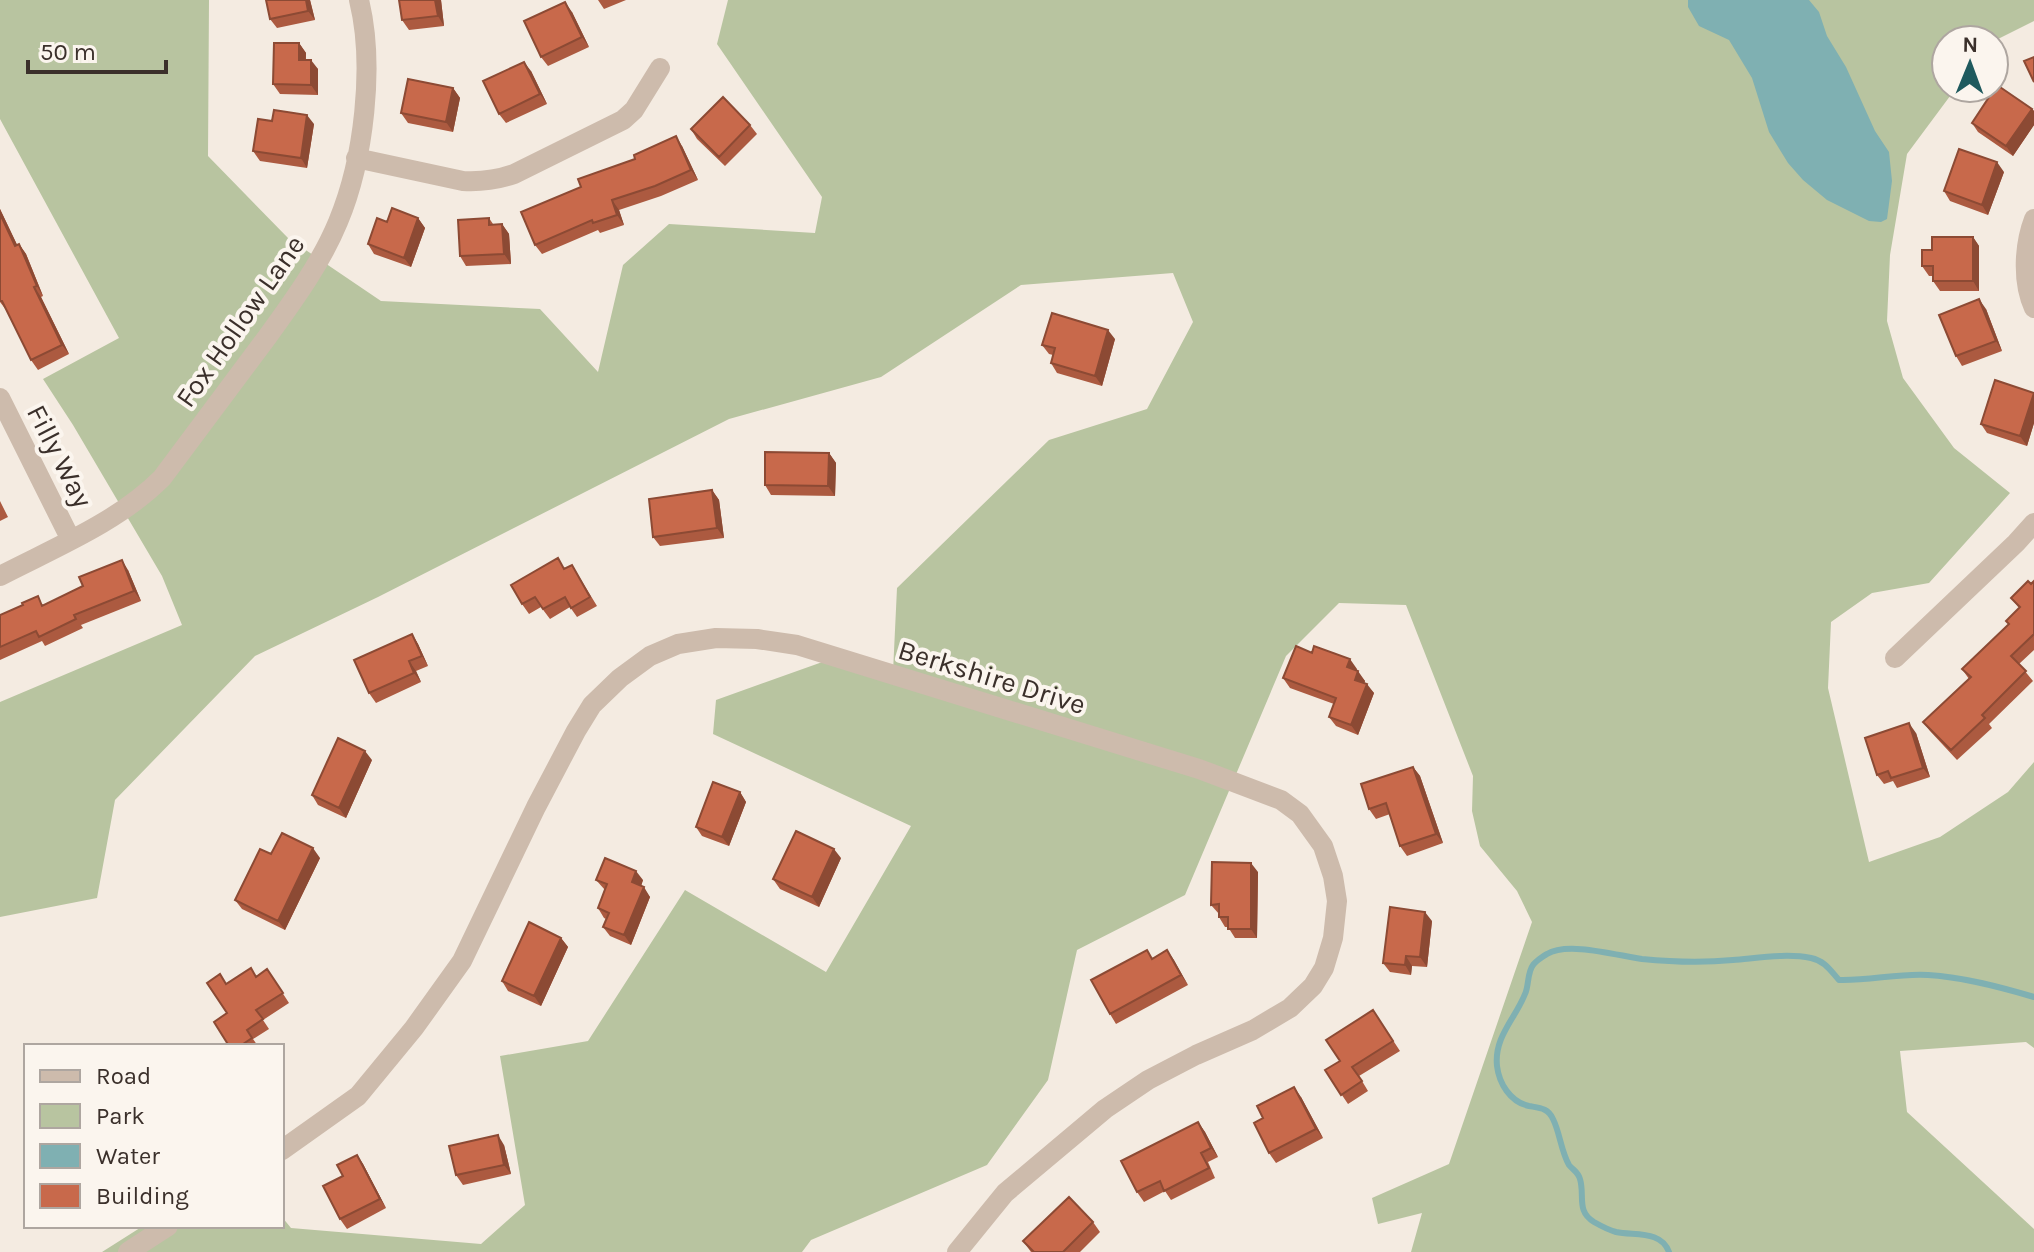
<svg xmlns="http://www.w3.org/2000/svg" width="2034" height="1252" viewBox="0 0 2034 1252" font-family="Karla,sans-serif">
  <rect width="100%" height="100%" fill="#f4ebe1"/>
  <!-- green -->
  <path fill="#b8c4a0" d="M0 0H209L208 156 288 238 381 301 540 309 598 372 623 265 669 224 815 233 822 197 717 44 728 0H2034V21L1994 41 1946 40V88H1956L1907 154 1890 255 1887 321 1903 378 1954 448 2010 493 1929 583 1872 593 1831 622 1828 688 1869 862 1940 837 2008 792 2034 762V1048L2026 1042 1900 1051 1907 1112 2034 1229V1252H1411L1422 1213 1378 1224 1372 1198 1449 1164 1532 922 1517 891 1480 846 1472 811 1473 776 1406 605 1339 603 1286 656 1185 895 1077 950 1048 1080 987 1165 811 1240 802 1252H102L143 1226H282V1217L291 1228 481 1244 525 1205 500 1056 588 1041 685 890 826 972 911 826 713 734 716 700 842 655 893 672 897 588 1049 440 1147 409 1193 322 1173 273 1021 285 881 377 729 419 378 597 255 656 115 800 97 898 0 917V702L182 625 162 576 73 425 43 379 119 338 0 119Z"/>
  <!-- water -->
  <path fill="#7fb0b2" d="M1688 0H1809L1819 12 1827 36 1846 67 1875 131 1889 152 1892 181 1887 219 1881 222 1869 221 1827 200 1803 180 1788 163 1769 132 1752 78 1729 40 1699 26 1688 7Z"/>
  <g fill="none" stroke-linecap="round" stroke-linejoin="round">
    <!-- stream -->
    <path stroke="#7fb0b2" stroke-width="6" d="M1669 1252C1661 1230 1635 1236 1616 1232 1609 1230 1601 1226 1594 1222 1576 1211 1585 1196 1580 1179 1578 1172 1573 1170 1569 1165 1561 1151 1560 1133 1553 1119 1548 1108 1540 1108 1529 1106 1510 1102 1499 1083 1497 1066 1494 1037 1515 1019 1525 994 1529 986 1527 973 1533 965 1535 962 1543 956 1547 954 1568 941 1619 956 1642 959 1672 962 1703 963 1733 960 1758 958 1787 953 1811 958 1825 961 1830 970 1839 980 1869 981 1899 973 1928 975 1963 977 2000 987 2034 997"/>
    <!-- street -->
    <path stroke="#cdbbac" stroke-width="20" d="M356 158 463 181C482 182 497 180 514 174L623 120 634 110 660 68
      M2034 219C2024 245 2022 282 2034 308
      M0 398 71 540
      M0 576C56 547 118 522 162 478 198 430 233 383 268 336 294 300 321 263 338 222 364 160 375 65 359 0
      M1895 658 2016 543 2034 523
      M282 1150 358 1096 414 1028 462 961 536 807 576 731 592 705 620 678 650 656 678 644 716 638 757 639 797 645 1199 769 1281 800 1300 814 1323 846 1333 876 1337 901 1333 938 1324 968 1313 986 1290 1008 1253 1030 1196 1055 1148 1080 1105 1109 1005 1193 957 1252
      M128 1252 168 1226"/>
  </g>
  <!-- wall -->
  <path fill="#ac5a40" d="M266 0H310L315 20 277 28 270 19Z
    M441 0 444 26 409 30 402 20Z
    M598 0H626L604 9Z
    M572 12 589 47 548 66 541 57Z
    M299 43 306 53V60L318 69V95L280 94 273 84Z
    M531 71 547 104 506 123 499 114Z
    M453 88 460 98 453 132 408 123 401 113Z
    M2032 109 2034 111V125L2013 156 1978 132 1972 123Z
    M272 121 314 124 307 168 260 161 253 151Z
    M750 125 757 134 725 166 697 139 691 129Z
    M682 146 698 180 661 196 619 210 624 225 600 233 598 230 542 254 535 245Z
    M2004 172 1988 215 1950 201 1944 191Z
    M0 209 17 245 19 244 26 254 43 296 41 297 69 354 38 370 31 360 7 311 0 302Z
    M418 218 425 228 411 267 374 254 368 244Z
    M489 218 493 224H502L509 234 511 264 466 266 460 256Z
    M1973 237 1979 246V291H1940L1933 281V276H1929L1922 266 1932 250Z
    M1986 309 2002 351 1962 366 1956 356Z
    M1115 339 1102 386 1057 373 1051 363 1053 355 1049 354 1042 345Z
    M2034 393V423L2027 446 1987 433 1981 424Z
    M829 453 836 463 835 496 771 495 765 485Z
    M712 490 719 500 724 538 660 546 653 537Z
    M0 501 8 517 0 521Z
    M572 565 597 606 577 617 570 607 550 619 541 607 529 614 522 604 565 569Z
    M128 570 141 601 81 625 83 628 45 646 42 641 0 660V615L44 605Z
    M2034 581V650L2019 664 2033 681 1989 724 1992 728 1957 760 1930 731 1923 722 1969 679 1962 669 2009 624 2006 621 2019 608 2011 598Z
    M412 634 418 644 428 666 416 671 421 682 376 703 369 693Z
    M1357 669 1356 671 1365 681 1364 683 1374 693 1358 735 1336 726 1329 717 1334 704 1290 688 1283 678Z
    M1916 733 1930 777 1897 788 1893 781 1884 784 1877 775Z
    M372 760 346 818 318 805 312 795Z
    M1413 767 1420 776 1443 843 1407 856 1400 846 1390 814 1376 819 1369 809Z
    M740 792 746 802 729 846 702 836 696 827Z
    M271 854 320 858 285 930 242 909 235 900Z
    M841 858 819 907 780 889 773 879Z
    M1258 872 1257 938H1235L1228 927H1225L1219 917V914L1211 905Z
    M596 880H643L641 886 650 897 631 945 610 936 603 927 606 919 604 918 598 908 605 890Z
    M1432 921 1427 967 1412 966 1411 975 1390 972 1383 963Z
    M561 938 568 947 541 1006 508 991 502 981Z
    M1167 950 1188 985 1116 1024 1110 1014 1153 958Z
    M267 969 289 1003 263 1020 269 1029 253 1039 258 1046H229L226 984 256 977Z
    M1373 1010 1400 1051 1359 1076 1368 1091 1348 1104 1325 1070 1340 1061Z
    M1301 1097 1323 1138 1276 1163 1269 1153Z
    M1198 1122 1205 1132 1218 1157 1208 1162 1215 1178 1171 1200 1165 1191 1144 1202 1137 1192Z
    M504 1145 511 1174 463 1185 456 1175Z
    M357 1155 363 1164 386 1208 347 1229 340 1219 343 1176Z
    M1093 1222 1100 1232 1080 1252H1031L1023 1241Z"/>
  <!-- shaded-wall -->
  <path fill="#8c4a34" d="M306 0H310L315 20 308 11Z
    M435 0H441L444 26 438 16Z
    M565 2 572 12 589 47 582 37Z
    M299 43 306 53 305 69 299 60Z
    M311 60 318 69V95L311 85Z
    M524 62 531 71 547 104 540 94Z
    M453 88 460 98 453 132 446 122Z
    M2032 109 2034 111V125L2013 156 2006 146Z
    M307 115 314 124 307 168 301 158Z
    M676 136 682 146 698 180 691 170Z
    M1997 162 2004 172 1988 215 1982 205Z
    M612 200 619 210 624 225 617 215Z
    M0 209 22 255 15 246 0 214Z
    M418 218 425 228 411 267 404 258Z
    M502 224 509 234 511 264 504 254Z
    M1973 237 1979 246V291L1973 281Z
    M19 244 26 254 43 296 37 286Z
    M34 287 41 297 69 354 62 345Z
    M1979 299 1986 309 2002 351 1996 341Z
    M1108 330 1115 339 1102 386 1095 376Z
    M2034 393V423L2027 446 2020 436Z
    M829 453 836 463 835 496 828 486Z
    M712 490 719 500 724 538 717 528Z
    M122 560 128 570 141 601 134 591Z
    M412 634 418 644 428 666 422 656Z
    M1350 659 1357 669 1354 677 1347 667Z
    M409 661 416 671 421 682 414 673Z
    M1358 671 1365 681 1362 689 1355 680Z
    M1367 684 1374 693 1358 735 1351 725Z
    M1909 723 1916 733 1930 777 1923 768Z
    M365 751 372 760 346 818 339 808Z
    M1413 767 1420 776 1443 843 1436 834Z
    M740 792 746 802 729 846 722 837Z
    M313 848 320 858 285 930 278 921Z
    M834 849 841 858 819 907 812 897Z
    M1251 863 1258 872 1257 938 1251 929Z
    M636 871 643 880 639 892 632 882Z
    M644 887 650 897 631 945 624 935Z
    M1425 912 1432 921 1427 967 1420 957Z
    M561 938 568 947 541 1006 534 996Z
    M1167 950 1174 960 1188 985 1181 975Z
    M1406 956 1412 966 1411 975 1405 965Z
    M1294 1087 1301 1097 1323 1138 1316 1129Z
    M1198 1122 1205 1132 1218 1157 1211 1148Z
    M498 1135 504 1145 511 1174 504 1165Z
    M357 1155 363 1164 386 1208 380 1199Z"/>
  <!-- building -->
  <path fill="#c8694b" stroke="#8c4a34" stroke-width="2" d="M266 0H306L308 11 270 19Z
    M399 0H435L438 16 402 20Z
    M565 2 582 37 541 57 524 21Z
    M274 43H299V60H311V85L273 84Z
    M2034 57V82L2024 61Z
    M524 62 540 94 499 114 483 81Z
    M408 79 453 88 446 122 401 113Z
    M1997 85 2032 109 2006 146 1972 123Z
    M723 97 750 125 719 157 691 129Z
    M274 110 307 115 301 158 253 151 258 119 272 121Z
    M676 136 691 170 655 186 612 200 617 215 593 223 592 220 535 245 521 212 581 187 578 179 635 159 634 155Z
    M1959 149 1997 162 1982 205 1944 191Z
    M392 208 418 218 404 258 368 244 377 218 387 222Z
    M0 214 15 246 19 244 37 286 34 287 62 345 31 360 2 301H0Z
    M489 218V225L502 224 504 254 460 256 458 220Z
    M1932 237H1973V281H1933V266H1922V250H1932Z
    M1979 299 1996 341 1956 356 1939 315Z
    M1052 313 1108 330 1095 376 1051 363 1055 348 1042 345Z
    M1995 380 2034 393 2020 436 1981 424Z
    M765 452 829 453 828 486 765 485Z
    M712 490 717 528 653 537 649 499Z
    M558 558 564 569 572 565 590 597 571 608 565 597 543 609 535 597 522 604 511 585Z
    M122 560 134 591 74 615 76 619 39 637 36 631 0 647V615L23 605 22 603 38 596 42 606 83 586 79 577Z
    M2028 581 2031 584 2034 581V634L2011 656 2026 671 1982 715 1985 718 1951 750 1923 722 1971 677 1962 669 2009 624 2006 621 2020 607 2011 598Z
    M412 634 422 656 409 661 414 673 369 693 354 660Z
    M1296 646 1312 653 1314 646 1350 659 1347 667 1358 671 1355 680 1367 684 1351 725 1329 717 1336 698 1283 678Z
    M1909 723 1923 768 1891 778 1888 771 1877 775 1865 738Z
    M338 738 365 751 339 808 312 795Z
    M1413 767 1436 834 1400 846 1386 803 1369 809 1361 784Z
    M713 782 740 792 722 837 696 827Z
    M796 831 834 849 812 897 773 879Z
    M282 833 313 848 278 921 235 900 260 849 271 854Z
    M605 858 636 871 632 882 644 887 624 935 603 927 609 913 598 908 607 884 596 880Z
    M1212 862 1251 863V929H1228V917H1219V904L1211 905Z
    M1390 907 1425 912 1420 957 1406 956 1405 965 1383 963Z
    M529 922 561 938 534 996 502 981Z
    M1147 950 1152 959 1167 950 1181 975 1110 1014 1091 980Z
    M251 968 256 977 267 969 283 993 256 1010 263 1019 247 1030 252 1038 240 1046H229L214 1022 227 1013 207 983 220 974 226 984Z
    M1373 1010 1393 1041 1352 1067 1362 1081 1341 1095 1325 1070 1340 1061 1326 1040Z
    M1294 1087 1316 1129 1269 1153 1254 1123 1263 1118 1257 1106Z
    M1198 1122 1211 1148 1201 1153 1209 1168 1164 1191 1160 1181 1137 1192 1121 1161Z
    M498 1135 504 1165 456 1175 449 1146Z
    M357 1155 380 1199 340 1219 323 1186 343 1176 337 1165Z
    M1069 1197 1093 1222 1063 1252H1034L1023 1241Z"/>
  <g text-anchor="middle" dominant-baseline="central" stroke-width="8" stroke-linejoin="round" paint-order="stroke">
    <!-- street labels -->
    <g font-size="28" fill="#3b302b" stroke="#fbf5ee">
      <text transform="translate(240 321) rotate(-55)">Fox Hollow Lane</text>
      <text transform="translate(60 456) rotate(63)">Filly Way</text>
      <text transform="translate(992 677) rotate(17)">Berkshire Drive</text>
    </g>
  </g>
  <!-- legend -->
  <rect x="24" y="1044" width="260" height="184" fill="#fbf5ee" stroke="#aea6a0" stroke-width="2"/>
  <rect x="40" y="1070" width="40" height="12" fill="#cdbbac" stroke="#aea6a0" stroke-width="2"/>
  <text x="96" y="1084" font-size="24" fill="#3b302b">Road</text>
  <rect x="40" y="1104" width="40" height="24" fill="#b8c4a0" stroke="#aea6a0" stroke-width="2"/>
  <text x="96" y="1124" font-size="24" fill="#3b302b">Park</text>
  <rect x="40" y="1144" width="40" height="24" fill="#7fb0b2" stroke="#aea6a0" stroke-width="2"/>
  <text x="96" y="1164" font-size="24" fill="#3b302b">Water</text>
  <rect x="40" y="1184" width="40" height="24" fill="#c8694b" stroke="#aea6a0" stroke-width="2"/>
  <text x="96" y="1204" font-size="24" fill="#3b302b">Building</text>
  <!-- north arrow -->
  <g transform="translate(1970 64) rotate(1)"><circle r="38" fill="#fbf5ee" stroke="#aea6a0" stroke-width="2"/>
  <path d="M0-6L14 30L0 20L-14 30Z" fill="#1f5a5e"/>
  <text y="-12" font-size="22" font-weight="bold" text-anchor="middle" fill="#3b302b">N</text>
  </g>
  <!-- scale -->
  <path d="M28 60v12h138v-12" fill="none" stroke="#3b302b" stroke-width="4"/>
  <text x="40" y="60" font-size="24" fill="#3b302b" stroke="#fbf5ee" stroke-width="6" paint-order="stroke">50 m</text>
</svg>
